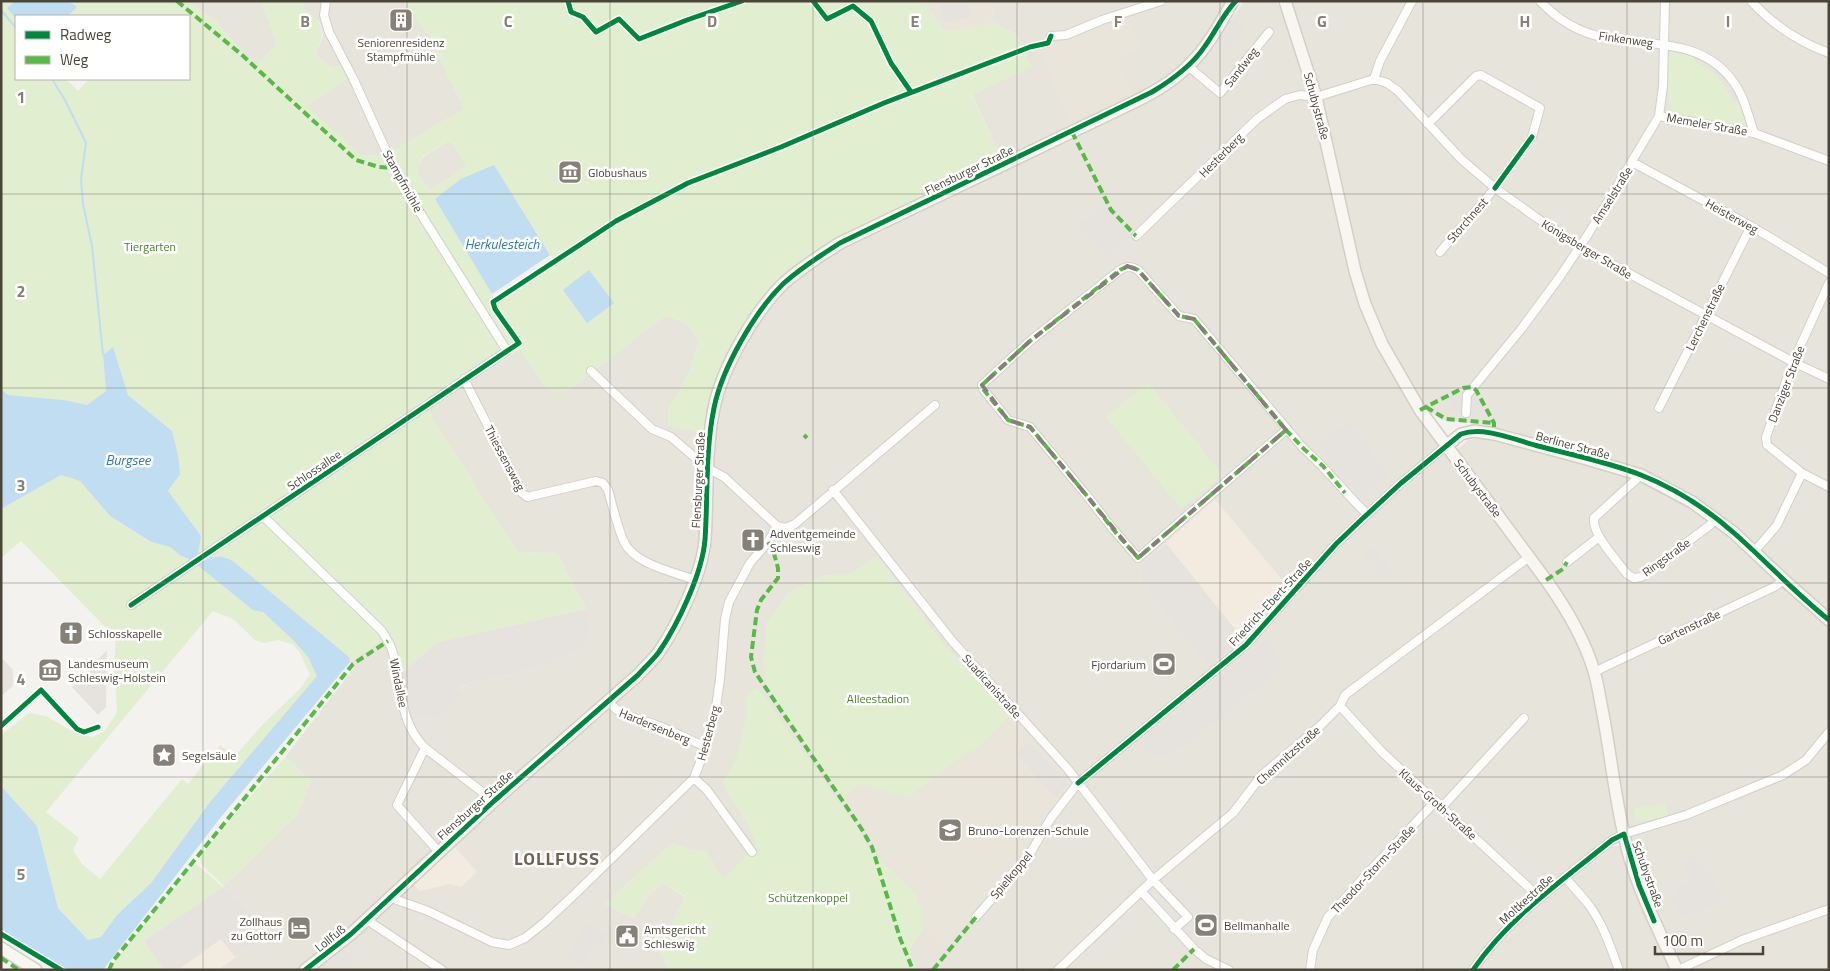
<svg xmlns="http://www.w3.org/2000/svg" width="1830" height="971" viewBox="0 0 1830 971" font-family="'Titillium Web',sans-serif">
  <rect width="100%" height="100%" fill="#f4f2ee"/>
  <!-- residential -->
  <path fill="#e7e4dc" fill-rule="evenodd" d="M187 1H261L277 44 257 65 243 53 215 20Z
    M304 1H403L429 35 464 109 384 156 360 155 306 106 332 68 315 55 323 36 320 23 302 7Z
    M990 1H1226L1209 35 1196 53 1160 83 1002 160 972 94 1031 67 1017 35 995 23Z
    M1244 1H1276L1286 19 1312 91 1382 350 1568 619 1592 676 1621 831 1534 898 1489 942 1468 970H917L909 951 922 930 729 970 696 851 671 844 605 904 633 918 650 894 663 883 685 897 671 925 662 932 653 943 671 970H218L260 939 247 923 248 910 223 887 297 815 311 781 285 757 353 669 350 662 381 640 395 644 410 722 462 696 457 690 469 683 532 670 586 609 557 553 517 552 428 411 520 349 546 387 567 391 666 315 686 323 699 342 689 373 668 411 669 425 702 433H715L724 391 738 351 781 292 839 247 1124 111 1214 43ZM877 557 944 645 1010 715 766 624 789 593 822 576 853 573ZM1142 584 1288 587 1245 635 1208 667Z
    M1292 1H1829V615L1717 514 1633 467 1504 429 1471 423 1442 420 1426 409 1391 354 1371 308 1358 268 1323 113Z
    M449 140 467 166 430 191 417 172 422 158Z
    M1483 437 1598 465 1656 486 1697 511 1728 534 1829 625V970H1684L1648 893 1629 836 1604 691 1592 648 1569 604 1455 451 1468 440Z
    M1613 846H1620L1651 924 1672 970H1477L1493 946 1543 901Z"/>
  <!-- commercial -->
  <path fill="#f3ebdf" d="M1215 499 1288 587 1245 635 1208 668 1142 584 1141 565Z
    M453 845 477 872 461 887 450 884 420 891 411 882Z
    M221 939 235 957 218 970H178Z"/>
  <!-- education -->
  <path fill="#eae5da" d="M923 1H990L995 23 944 32Z
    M1126 15 1141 47 1117 59 1134 94 1070 123 1040 52Z
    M1010 715 1073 784 1039 823 1022 855 944 946 922 930 924 912 917 895 882 861 871 838 843 798 861 784 977 748Z"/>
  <!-- green -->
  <path fill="#e1eecf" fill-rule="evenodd" d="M1 1H15L7 8 16 19V79H66L78 91 89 79H189V16H68L77 7 68 1H187L215 20 243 53 257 65 277 44 261 1H304L302 7C324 26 327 27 315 55L332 68 342 64 349 78 306 106 361 155 384 156 464 109 429 35 403 1H923L944 32 995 23 1017 35 1032 67 972 95 1002 160 784 276C737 320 718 371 702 433L668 425V411L689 373 699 342 686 323 666 315 567 391 556 392 546 387 519 349 429 411 517 552 557 553 586 609 438 642 402 673 395 644 381 641 350 662 349 657 226 557 214 556 202 560 198 554 201 536 168 491 172 431 128 395 113 347 103 355 106 391 87 405 64 400 8 395 1 389ZM449 140 467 166 430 191 417 172 422 157ZM494 166 553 259 548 270 492 306V294L435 199Z
    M1671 50H1679L1695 56 1696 62C1714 69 1726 83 1734 101H1740L1747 123 1746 126 1742 127 1673 112 1669 105 1667 54Z
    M1148 382 1223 475 1181 509 1106 417Z
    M61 475 80 481 110 516 150 542 170 547 181 556 190 559 263 612 293 640 308 657 318 676 210 802 151 883 117 915 101 937 88 940 58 908 37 826 1 786V735L29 713 46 716 79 735 93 737 105 731 117 712 114 664 116 638 21 541 1 558V509ZM213 611 233 619 255 640 264 643 278 640 292 644 299 651 310 674 300 689 264 723 235 756 220 745 188 784 182 779 100 879 82 864 73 850 79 838 46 812Z
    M877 557 944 645 1010 715 977 748 966 753 907 798 861 784 843 798 766 686 763 664 766 624 789 593 822 576 853 573Z
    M758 688 859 830 870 850 917 895 924 912 922 930 909 951 917 970H671L653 943 662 932 671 925 685 896 663 883 650 894 633 918 605 904 671 844 696 851 705 849 724 879 756 844 746 822 722 783 736 759 745 722 746 695Z
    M285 757 311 781 297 815 224 886 201 864 200 857 228 822Z
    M1665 803 1668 816 1636 822 1633 809Z
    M195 863 223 887 144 941 164 970H110L116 959Z"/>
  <!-- parking -->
  <path fill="#e6e3df" d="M939 1H967L971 16 945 23Z
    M1235 20 1245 29 1227 51 1217 43Z
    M1695 56 1713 65 1732 84 1740 101H1734L1720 78 1708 68 1696 62Z
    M1105 207 1130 236 1107 257 1077 223Z
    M1453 395 1479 400 1488 418 1449 412 1451 396Z
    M1348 421 1390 474 1361 498 1318 445Z
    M1166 543 1242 638 1208 668 1142 584 1141 565Z
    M1372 545 1393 571 1383 579 1362 553Z
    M586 609 591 634 581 646 532 670 469 683 458 689 462 696 434 720 427 714 410 722 402 673 438 642Z
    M1266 639 1278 654 1280 665 1273 676 1181 749 1176 748 1168 754 1160 756 1149 753 1138 744Z
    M107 650 106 707 98 715 72 687Z
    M1 657 13 670V686L1 696Z
    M1029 742 1068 785 1054 797 1016 754Z
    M1696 856 1701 868 1707 865 1723 901 1680 919 1670 897 1676 895 1674 890 1691 882 1683 862Z
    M223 887 248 910 247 923 260 940 235 957 221 939 178 970H164L144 941Z
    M586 923 608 935 603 945 595 941 581 966 566 959Z
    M350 946 357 949 347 970H319Z"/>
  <!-- water -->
  <path fill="#c0ddf1" d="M15 1H68L77 7 68 16H16V19L7 8Z
    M494 165 550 255 492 294 435 199 461 179Z
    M589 270 614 303 587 323 563 290Z
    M113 347 128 395 172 431 178 455 180 474 168 491 201 536 198 554 201 560C214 556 223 554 234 562L349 657 350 662 221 817 103 970H68L1 931V786L37 826 58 908 88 940 101 937 117 915 151 883 210 802 317 676 308 657 293 640 263 612 253 610 190 559 181 556 170 547 151 542 110 516 80 481 61 475 1 509V389L8 395 64 400 87 405 106 391 103 355Z"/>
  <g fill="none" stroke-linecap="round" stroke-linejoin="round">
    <!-- stream -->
    <path stroke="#c0ddf1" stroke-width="2" d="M1 10 16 28
      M52 79 65 100 86 143 81 179 83 204 92 246 103 355"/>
    <!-- street casing -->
    <g stroke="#d2d0cb" stroke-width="10">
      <path id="street" d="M1540 1C1557 19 1578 32 1602 37 1647 46 1701 38 1732 80 1744 95 1748 115 1754 133
        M1751 1C1773 25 1799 42 1829 53
        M1051 36 1066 35 1102 20 1161 1
        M1188 66 1220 93 1269 32
        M1374 79 1387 83 1398 91 1461 159 1495 188 1537 218 1580 247 1793 362 1829 379
        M1374 79 1380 61 1412 1
        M1659 116 1754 133 1829 161
        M1428 124 1476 76 1481 75 1540 108 1532 137
        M1632 162 1751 226 1829 273
        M1136 236 1257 119 1285 99 1300 95 1316 97 1374 79
        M1440 252 1495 188
        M1829 283 1793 362 1766 437 1767 445 1802 473 1829 487
        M591 371 652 429 671 437 707 468 724 477 777 526 786 528 795 524 935 405
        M464 379 522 493 527 497 596 481 603 483 608 490C613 507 617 526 624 542 634 564 674 572 695 580
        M1659 408 1751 226
        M1466 413 1467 395 1522 328 1559 278 1587 236 1659 116 1663 86 1665 1
        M1286 430 1138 558 1112 528 1088 497 1030 427 1008 420 983 389 982 385 1030 341 1120 270C1127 266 1131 266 1138 270L1179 316 1194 319 1304 449C1327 469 1345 493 1367 514
        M1641 475 1594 518C1592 535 1617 560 1627 574L1634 578 1641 577 1710 525 1715 518
        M833 490 953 642 1067 768 1153 880 1188 917 1174 929
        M264 517 381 630C385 636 390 643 392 650 403 686 397 719 425 748L494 801
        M1754 552 1777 525 1802 473
        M1567 562 1599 537
        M131 605 507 351 414 203 394 168 353 78 329 32 324 15 326 1
        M1594 672 1774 587 1784 580
        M608 701C622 719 640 718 659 726 675 732 690 740 706 747
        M1340 706 1382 752 1540 898
        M425 748 397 805 439 852
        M694 778 707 790 752 852
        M1442 807 1524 718
        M1565 877C1573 887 1581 895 1589 905 1603 924 1611 948 1619 970
        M1141 891 1194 949 1206 959 1229 970
        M391 895 397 900 428 911 492 942 509 945 525 938 545 922 576 893 694 778 706 747 715 714 720 679 725 619 729 602 750 563 768 542 777 526
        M976 917 1028 857 1051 818 1078 783 1246 645 1336 544 1400 484 1446 446
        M367 920 442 970
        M1058 970 1153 880 1233 813 1262 775 1320 726 1340 706 1345 695 1529 557
        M1310 970 1313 950 1328 917 1364 877 1436 801
        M1473 970C1509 917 1563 880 1612 840L1624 834 1686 815 1783 775 1806 760 1829 732
        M1678 970 1742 940 1829 909"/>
    </g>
    <!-- secondary casing -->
    <g stroke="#d3cfc5" stroke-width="14">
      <path id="secondary" d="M1285 1 1316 97 1355 271 1365 304 1382 344 1420 410 1546 580C1566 608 1584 638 1594 671 1597 681 1599 693 1601 704 1610 748 1614 792 1624 835 1634 883 1657 926 1677 970
        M1446 446 1461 434 1474 431 1494 434 1580 457 1641 475 1692 502 1733 532 1784 580 1829 620
        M1 948 36 970
        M305 970 351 934 494 801 638 675C645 667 653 660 659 652 678 624 702 574 705 540 708 496 705 452 714 408 722 368 755 311 784 283 801 268 821 255 840 243L1124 107C1147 96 1171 84 1189 65 1208 47 1220 24 1233 1"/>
    </g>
    <!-- street -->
    <use href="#street" stroke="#fdfdfc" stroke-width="8"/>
    <!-- secondary -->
    <use href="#secondary" stroke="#f7f6f1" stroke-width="11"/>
    <!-- quiet -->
    <path stroke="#58b947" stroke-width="4" stroke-dasharray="8 4" stroke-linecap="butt" d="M177 1 242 55 356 160 379 167 394 168
      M1072 132 1111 210 1136 236
      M1426 407 1446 419 1494 423
      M1420 410 1463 388 1472 387 1476 390 1494 423V434
      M1286 430 1138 558 1112 528 1088 497 1030 427 1008 420 983 389 982 385 1030 341 1120 270C1127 266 1131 266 1138 270L1179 316 1194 319 1286 430 1304 449 1323 466 1345 493
      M804 435 807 438
      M768 542 773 550 778 568V578L761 600 757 610 751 657 755 672 861 828 872 847 900 938 913 970
      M1546 580 1563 569 1567 562
      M1 958 19 970
      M109 970 113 961 353 664 388 641
      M933 970 976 917
      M1173 970 1194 949"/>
    <!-- cycleway casing -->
    <g stroke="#fff" stroke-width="8">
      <path id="cycleway" d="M568 1 571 12 583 17 596 32 619 19 639 39 687 20 742 1
        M813 1 827 19 853 6 871 21 891 63 911 92
        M1495 188 1532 137
        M131 605 519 343 495 309 493 302 616 221 688 183 781 147 884 103 1030 47 1048 43 1051 36
        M1 726 41 690 77 729 84 732 98 727
        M1078 783 1246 645 1336 544 1360 521 1400 484 1461 434C1484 426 1515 440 1538 446 1572 455 1608 462 1641 475 1674 488 1707 509 1734 533 1766 561 1795 593 1829 620
        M1 934 61 970
        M305 970 351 934 494 801 638 675C645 667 653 660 659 652 678 624 702 574 705 540 708 496 705 452 714 408 722 368 755 311 784 283 801 268 821 255 840 243L1152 92C1172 80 1192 66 1205 46 1216 31 1223 14 1236 1
        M1473 970C1509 917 1563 880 1612 840L1624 834 1639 885 1654 921"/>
    </g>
    <!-- cycleway -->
    <use href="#cycleway" stroke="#00873e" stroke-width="5"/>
  </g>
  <!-- marked area -->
  <path fill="none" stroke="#868178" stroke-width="4" stroke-dasharray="10 6" stroke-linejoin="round" d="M1127 266 1138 270 1179 316 1194 319 1286 430 1138 558 1030 427 1008 420 982 385 1030 341Z"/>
  <!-- grid -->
  <path fill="none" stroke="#868178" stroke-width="1" stroke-opacity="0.55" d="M203 1V970M407 1V970M610 1V970M813 1V970M1017 1V970M1220 1V970M1423 1V970M1627 1V970M1 194H1829M1 388H1829M1 583H1829M1 777H1829"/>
  <!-- icons -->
  <defs>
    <g id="building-square" transform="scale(1.25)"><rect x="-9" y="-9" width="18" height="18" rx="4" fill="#868178" stroke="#fff"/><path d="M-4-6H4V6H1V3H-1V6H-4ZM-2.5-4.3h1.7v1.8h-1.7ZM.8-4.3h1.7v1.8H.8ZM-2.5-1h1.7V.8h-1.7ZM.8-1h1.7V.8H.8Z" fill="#fff"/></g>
    <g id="museum-square" transform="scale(1.25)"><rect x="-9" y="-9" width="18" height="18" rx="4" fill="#868178" stroke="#fff"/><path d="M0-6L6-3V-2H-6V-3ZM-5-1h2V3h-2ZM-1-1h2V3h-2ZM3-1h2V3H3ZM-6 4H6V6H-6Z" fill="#fff"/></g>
    <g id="church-square" transform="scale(1.25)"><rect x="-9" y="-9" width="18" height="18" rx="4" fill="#868178" stroke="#fff"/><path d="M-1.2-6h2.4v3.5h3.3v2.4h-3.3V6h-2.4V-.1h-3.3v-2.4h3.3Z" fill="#fff"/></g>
    <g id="stadium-square" transform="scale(1.25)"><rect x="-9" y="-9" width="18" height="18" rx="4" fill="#868178" stroke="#fff"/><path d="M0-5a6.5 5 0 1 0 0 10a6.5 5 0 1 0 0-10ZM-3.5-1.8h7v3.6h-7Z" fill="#fff"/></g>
    <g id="sight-square" transform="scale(1.25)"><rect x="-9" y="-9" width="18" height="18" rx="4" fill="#868178" stroke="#fff"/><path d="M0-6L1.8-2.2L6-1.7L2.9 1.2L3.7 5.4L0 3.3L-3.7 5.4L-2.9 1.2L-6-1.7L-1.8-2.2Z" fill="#fff"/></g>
    <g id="school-square" transform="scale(1.25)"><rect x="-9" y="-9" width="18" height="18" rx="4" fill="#868178" stroke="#fff"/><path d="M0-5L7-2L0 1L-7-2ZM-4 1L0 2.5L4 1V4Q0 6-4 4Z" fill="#fff"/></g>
    <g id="hotel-square" transform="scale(1.25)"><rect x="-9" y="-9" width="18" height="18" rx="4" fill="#868178" stroke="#fff"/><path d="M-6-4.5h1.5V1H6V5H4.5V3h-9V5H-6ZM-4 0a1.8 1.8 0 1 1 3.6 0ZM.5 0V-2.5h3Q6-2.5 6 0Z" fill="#fff"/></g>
    <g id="civic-square" transform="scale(1.25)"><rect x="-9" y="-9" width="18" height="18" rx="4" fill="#868178" stroke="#fff"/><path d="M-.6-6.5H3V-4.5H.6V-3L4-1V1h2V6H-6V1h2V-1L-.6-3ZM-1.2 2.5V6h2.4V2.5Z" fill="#fff"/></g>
  </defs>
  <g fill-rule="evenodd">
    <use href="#building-square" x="401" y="20"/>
    <use href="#museum-square" x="570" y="172"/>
    <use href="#church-square" x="753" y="540"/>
    <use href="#church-square" x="71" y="633"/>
    <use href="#stadium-square" x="1164" y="664"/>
    <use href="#museum-square" x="50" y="670"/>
    <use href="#sight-square" x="164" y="755"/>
    <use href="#school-square" x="950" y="830"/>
    <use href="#stadium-square" x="1206" y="925"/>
    <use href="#hotel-square" x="299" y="928"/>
    <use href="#civic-square" x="627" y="936"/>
  </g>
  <g text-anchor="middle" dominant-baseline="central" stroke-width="5" stroke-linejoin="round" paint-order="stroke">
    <!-- street labels -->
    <g font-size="12" fill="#4b4439" stroke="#fff">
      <text transform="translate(1626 39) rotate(8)">Finkenweg</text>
      <text transform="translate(1241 67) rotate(-52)">Sandweg</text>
      <text transform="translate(1317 106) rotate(75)">Schubystraße</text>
      <text transform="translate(1707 124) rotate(10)">Memeler Straße</text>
      <text transform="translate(1221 155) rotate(-45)">Hesterberg</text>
      <text transform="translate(969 170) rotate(-26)">Flensburger Straße</text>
      <text transform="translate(403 181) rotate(61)">Stampfmühle</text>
      <text transform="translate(1612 195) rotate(-58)">Amselstraße</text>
      <text transform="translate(1732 216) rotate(29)">Heisterweg</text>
      <text transform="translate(1467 220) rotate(-49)">Storchnest</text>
      <text transform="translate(1587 249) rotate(31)">Königsberger Straße</text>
      <text transform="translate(1705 317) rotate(-64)">Lerchenstraße</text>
      <text transform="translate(1786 384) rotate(-69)">Danziger Straße</text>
      <text transform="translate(1573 445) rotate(15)">Berliner Straße</text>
      <text transform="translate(505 458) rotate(62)">Thiessensweg</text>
      <text transform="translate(314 470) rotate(-34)">Schlossallee</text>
      <text transform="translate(698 480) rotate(-87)">Flensburger Straße</text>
      <text transform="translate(1478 488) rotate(53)">Schubystraße</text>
      <text transform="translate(1666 557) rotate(-36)">Ringstraße</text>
      <text transform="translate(1270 602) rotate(-47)">Friedrich-Ebert-Straße</text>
      <text transform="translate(1689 627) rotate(-25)">Gartenstraße</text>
      <text transform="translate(399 683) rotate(79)">Windallee</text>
      <text transform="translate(992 686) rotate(48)">Suadicanistraße</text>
      <text transform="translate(655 726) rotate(22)">Hardersenberg</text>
      <text transform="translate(708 733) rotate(-75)">Hesterberg</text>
      <text transform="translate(1288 755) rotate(-42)">Chemnitzstraße</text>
      <text transform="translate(1438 804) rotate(42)">Klaus-Groth-Straße</text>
      <text transform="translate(475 805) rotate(-42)">Flensburger Straße</text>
      <text transform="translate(1373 869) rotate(-47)">Theodor-Storm-Straße</text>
      <text transform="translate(1648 874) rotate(70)">Schubystraße</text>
      <text transform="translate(1011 875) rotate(-50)">Spielkoppel</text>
      <text transform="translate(1526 899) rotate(-42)">Moltkestraße</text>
      <text transform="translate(330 938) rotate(-39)">Lollfuß</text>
    </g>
    <!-- poi labels -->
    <g font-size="12" fill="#4b4439" stroke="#fff" text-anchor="start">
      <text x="401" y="42" text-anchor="middle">Seniorenresidenz<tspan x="401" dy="14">Stampfmühle</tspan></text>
      <text x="588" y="172">Globushaus</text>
      <text x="770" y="533">Adventgemeinde<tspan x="770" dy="14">Schleswig</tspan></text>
      <text x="88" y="633">Schlosskapelle</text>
      <text x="68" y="663">Landesmuseum<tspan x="68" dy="14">Schleswig-Holstein</tspan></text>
      <text x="1146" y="664" text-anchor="end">Fjordarium</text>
      <text x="182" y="755">Segelsäule</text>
      <text x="968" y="830">Bruno-Lorenzen-Schule</text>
      <text x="282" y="921" text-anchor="end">Zollhaus<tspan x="282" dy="14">zu Gottorf</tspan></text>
      <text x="1224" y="925">Bellmanhalle</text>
      <text x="644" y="929">Amtsgericht<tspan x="644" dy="14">Schleswig</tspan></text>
    </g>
    <!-- park labels -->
    <g font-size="12" fill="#4a7f2a" stroke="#fff">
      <text x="150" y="246">Tiergarten</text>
      <text x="878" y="698">Alleestadion</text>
      <text x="808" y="897">Schützenkoppel</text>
    </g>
    <!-- water labels -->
    <g font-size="14" font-style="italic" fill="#2e7ab2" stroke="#fff">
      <text x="502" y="243">Herkulesteich</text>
      <text x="128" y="459">Burgsee</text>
    </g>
    <!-- district labels -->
    <g font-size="18" font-weight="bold" letter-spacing="1" fill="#6e6250" stroke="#fff">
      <text x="557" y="858">LOLLFUSS</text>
    </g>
  </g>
  <g font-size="16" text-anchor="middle" font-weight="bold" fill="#868178" stroke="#fff" stroke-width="5" stroke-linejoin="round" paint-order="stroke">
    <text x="305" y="27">B</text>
    <text x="508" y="27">C</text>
    <text x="712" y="27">D</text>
    <text x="915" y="27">E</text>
    <text x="1118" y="27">F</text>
    <text x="1322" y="27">G</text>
    <text x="1525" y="27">H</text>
    <text x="1728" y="27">I</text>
    <text x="21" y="103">1</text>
    <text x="21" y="297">2</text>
    <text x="21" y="491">3</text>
    <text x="21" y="685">4</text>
    <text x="21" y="880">5</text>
  </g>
  <!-- border -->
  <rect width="1830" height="971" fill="none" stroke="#4b4439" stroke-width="5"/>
  <!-- legend -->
  <rect x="15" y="15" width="175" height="65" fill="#ffffff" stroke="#b7b4b0"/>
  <rect x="25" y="31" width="25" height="8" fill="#00873e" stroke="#b7b4b0"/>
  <text x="60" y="40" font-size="15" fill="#4b4439">Radweg</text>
  <rect x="25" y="56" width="25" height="8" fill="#58b947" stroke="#b7b4b0"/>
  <text x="60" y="65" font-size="15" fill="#4b4439">Weg</text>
  <!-- scale -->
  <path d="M1655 946v8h108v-8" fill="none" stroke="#4b4439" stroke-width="2.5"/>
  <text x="1662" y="946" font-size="15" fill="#4b4439" stroke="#ffffff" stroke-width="4" paint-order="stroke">100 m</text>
</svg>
